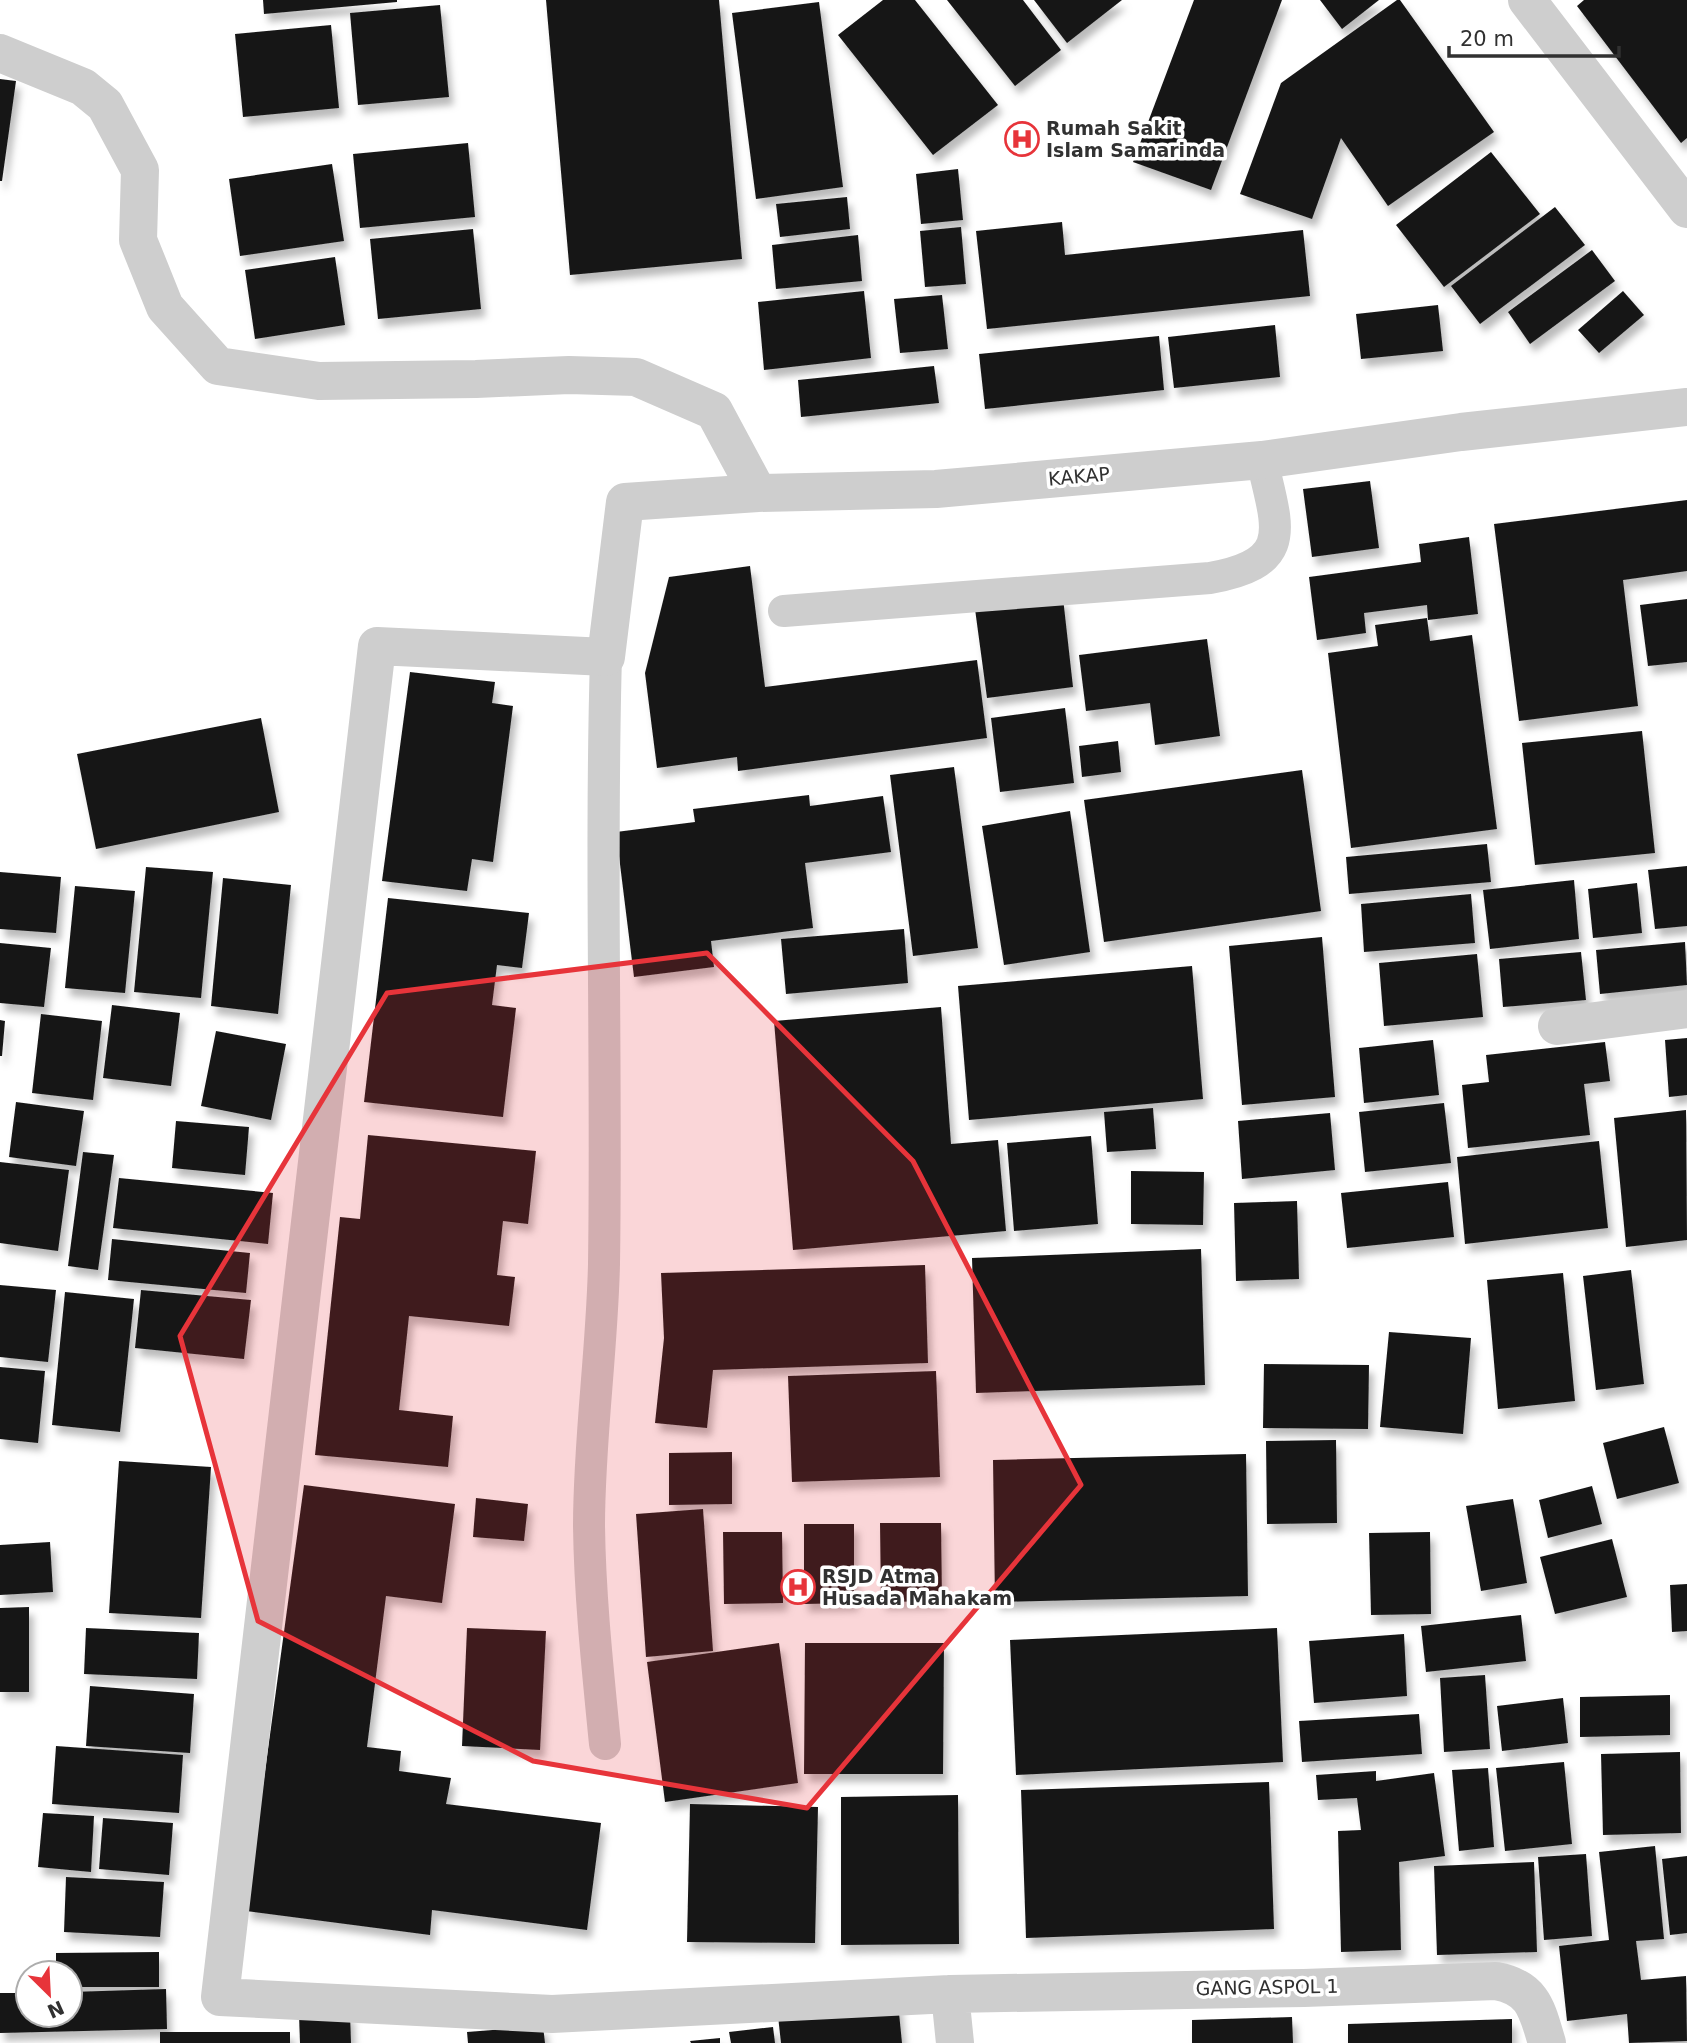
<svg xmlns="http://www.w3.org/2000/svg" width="1687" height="2043" viewBox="0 0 1687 2043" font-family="'DejaVu Sans',sans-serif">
  <defs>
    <filter id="shadow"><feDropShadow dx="4.5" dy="8" stdDeviation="3.5" flood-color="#0004"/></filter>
  </defs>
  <rect width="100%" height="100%" fill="#fff"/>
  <!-- building -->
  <path fill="#181818" filter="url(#shadow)" d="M263 0H397V2L264 14Z
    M546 0H719L742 259 570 275Z
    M883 0H915L998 105 933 155 838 35Z
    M947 0H1023L1061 50 1015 86Z
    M1034 0H1122L1067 43Z
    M1194 0H1282L1211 190 1133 162Z
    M1320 0H1379L1342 29Z
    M1397 0H1400L1494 132 1388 206 1341 138 1312 219 1240 194 1281 83Z
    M1584 0H1687V138L1681 143 1577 6Z
    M819 2 843 187 756 199 732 13Z
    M440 5 449 97 358 105 350 13Z
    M331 25 339 108 243 117 235 34Z
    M0 79 16 81 2 181H0Z
    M468 143 475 217 360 228 353 154Z
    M1491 152 1540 214 1444 287 1396 225Z
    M332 164 344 241 240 256 229 179Z
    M958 169 963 220 921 224 916 174Z
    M847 197 850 229 780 237 776 204Z
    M1555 207 1585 245 1480 324 1451 286Z
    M1062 222 1065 255 1303 230 1310 296 987 329 976 231Z
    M961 227 966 284 925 287 920 231Z
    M473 229 481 309 378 319 370 239Z
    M858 235 862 281 776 289 772 245Z
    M1592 250 1615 281 1530 344 1508 312Z
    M335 257 345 325 255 339 245 270Z
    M864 291 871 358 764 370 758 302Z
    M1623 291 1644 315 1599 353 1578 330Z
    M942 295 948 349 900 353 894 299Z
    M1438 305 1443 351 1361 359 1356 314Z
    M1275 325 1280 377 1174 388 1168 337Z
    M1159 336 1164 390 985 409 979 354Z
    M934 366 939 403 801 417 798 380Z
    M1370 481 1379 548 1312 557 1303 489Z
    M1687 500V571L1623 580 1638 706 1519 721 1494 524Z
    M1469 537 1478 614 1428 620 1427 605 1364 613 1366 633 1317 640 1309 577 1421 562 1419 544Z
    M750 566 765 687 977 660 987 738 738 771 737 757 657 768 645 673 669 577Z
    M1063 598 1073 687 987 698 975 609Z
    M1687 599V662L1648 666 1640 605Z
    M1427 618 1430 641 1472 635 1497 829 1351 848 1328 653 1378 646 1375 625Z
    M1207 639 1220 736 1155 745 1150 703 1086 711 1079 655Z
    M410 672 495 682 492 703 513 706 493 862 472 859 467 891 382 881Z
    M1065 708 1074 783 1000 792 991 718Z
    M261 718 279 812 96 849 77 754Z
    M1642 731 1655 853 1535 865 1522 743Z
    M1118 741 1121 772 1082 777 1079 746Z
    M954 767 978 948 913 956 890 775Z
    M1302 770 1321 911 1104 942 1084 800Z
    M809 795 810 806 883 796 891 852 805 863 813 928 711 941 714 967 634 977 616 832 695 822 693 809Z
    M1070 811 1090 952 1004 965 982 826Z
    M1487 844 1491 882 1349 894 1346 857Z
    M1687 866V926L1655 929 1648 870Z
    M146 867 213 872 201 998 134 992Z
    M0 872 61 877 56 933 0 929Z
    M223 878 291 885 278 1014 211 1006Z
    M1574 880 1579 939 1490 949 1483 890Z
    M1637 883 1642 933 1593 938 1588 889Z
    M75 886 135 891 125 993 65 988Z
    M1471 894 1475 943 1364 952 1361 904Z
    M388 898 529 913 522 968 497 965 492 1005 516 1008 503 1117 364 1102Z
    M904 929 908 983 786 994 781 939Z
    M1322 937 1335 1097 1242 1105 1229 946Z
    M1685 942 1687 985 1600 994 1596 950Z
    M0 943 51 948 44 1007 0 1003Z
    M1581 952 1586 1000 1503 1007 1499 959Z
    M1477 954 1483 1017 1384 1026 1379 963Z
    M1192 966 1203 1099 969 1120 958 986Z
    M112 1005 180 1013 171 1086 103 1078Z
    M941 1007 951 1144 998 1140 1006 1231 793 1250 774 1021Z
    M41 1014 102 1021 93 1100 32 1093Z
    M0 1020 5 1021 2 1056H0Z
    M216 1031 286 1044 271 1120 201 1106Z
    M1687 1038V1095L1669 1097 1665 1040Z
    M1433 1040 1439 1095 1364 1103 1359 1048Z
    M1605 1042 1610 1081 1584 1084 1590 1135 1468 1148 1462 1085 1489 1082 1486 1055Z
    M16 1102 84 1111 76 1166 9 1157Z
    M1444 1103 1451 1163 1365 1172 1359 1112Z
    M1153 1108 1156 1149 1107 1152 1104 1112Z
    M1686 1110 1687 1240 1626 1247 1614 1118Z
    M1330 1113 1335 1170 1242 1179 1238 1121Z
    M176 1121 249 1127 245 1175 172 1168Z
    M368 1135 536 1151 528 1224 503 1221 497 1275 515 1277 509 1326 409 1316 399 1410 453 1416 448 1467 315 1455 340 1217 360 1219Z
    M1091 1136 1098 1224 1014 1231 1007 1143Z
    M1599 1141 1608 1228 1465 1244 1457 1157Z
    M83 1152 114 1155 98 1270 68 1266Z
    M0 1162 69 1170 58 1251 0 1243Z
    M1131 1171 1204 1172 1203 1225 1131 1224Z
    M119 1178 273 1193 268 1244 113 1228Z
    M1448 1182 1454 1237 1347 1248 1341 1193Z
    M1297 1201 1299 1279 1236 1281 1234 1203Z
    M112 1239 250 1253 246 1293 108 1280Z
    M1201 1249 1205 1385 976 1393 972 1258Z
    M925 1265 928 1363 713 1370 707 1428 655 1423 664 1338 661 1273Z
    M1631 1270 1644 1384 1596 1390 1583 1276Z
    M1563 1273 1575 1401 1498 1409 1487 1280Z
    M0 1285 56 1290 48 1362 0 1357Z
    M141 1290 251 1300 244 1359 135 1348Z
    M65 1292 134 1299 120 1432 52 1425Z
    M1389 1332 1471 1338 1463 1434 1380 1427Z
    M1264 1364 1369 1365 1368 1429 1263 1428Z
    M0 1367 45 1371 38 1443 0 1439Z
    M936 1371 940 1477 792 1482 788 1376Z
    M1664 1427 1679 1483 1617 1499 1603 1443Z
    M1336 1440 1337 1523 1267 1524 1266 1441Z
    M732 1452V1504L669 1505V1453Z
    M1246 1454 1248 1596 995 1602 993 1460Z
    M119 1461 211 1467 201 1618 109 1613Z
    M304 1485 455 1504 442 1603 386 1596 367 1747 401 1751 399 1771 451 1778 446 1804 601 1823 587 1930 432 1910 430 1935 246 1911Z
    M1592 1486 1602 1524 1548 1538 1539 1500Z
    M476 1498 528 1504 524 1541 473 1537Z
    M1513 1499 1527 1583 1481 1591 1466 1506Z
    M703 1509 713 1651 646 1657 636 1514Z
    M880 1523H941L942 1601 881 1602Z
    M804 1524H854V1603L804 1604Z
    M723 1532H782L783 1603 724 1604Z
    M1430 1532 1431 1614 1371 1615 1369 1533Z
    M1612 1539 1627 1597 1555 1614 1540 1557Z
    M50 1542 53 1592 0 1595V1545Z
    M1687 1584V1631L1672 1632 1670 1585Z
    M29 1607V1692H0V1608Z
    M1521 1615 1526 1661 1426 1672 1421 1626Z
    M86 1628 199 1633 197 1679 84 1674Z
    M467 1628 546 1631 540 1750 462 1746Z
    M1277 1628 1283 1762 1016 1775 1010 1640Z
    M1404 1634 1407 1696 1314 1703 1309 1641Z
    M779 1643 798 1783 665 1802 647 1662Z
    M805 1643H944L943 1774H804Z
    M1485 1675 1490 1749 1444 1752 1440 1678Z
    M90 1686 194 1694 190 1753 86 1746Z
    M1670 1695V1735L1580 1737V1697Z
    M1563 1698 1568 1743 1502 1751 1497 1706Z
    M1419 1714 1422 1754 1302 1762 1299 1721Z
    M56 1746 183 1755 179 1813 52 1804Z
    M1680 1752 1681 1833 1603 1835 1601 1754Z
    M1564 1762 1572 1844 1505 1851 1496 1768Z
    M1488 1768 1494 1847 1459 1851 1452 1770Z
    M1376 1771V1781L1434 1773 1445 1856 1399 1862 1401 1950 1341 1952 1338 1831 1361 1830 1357 1798 1318 1800 1316 1775Z
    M1269 1782 1274 1929 1026 1938 1021 1790Z
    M958 1795 959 1944 841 1945V1797Z
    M690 1804 818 1807 815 1943 687 1942Z
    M43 1813 94 1816 91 1872 38 1867Z
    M103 1818 173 1823 169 1875 99 1869Z
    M1655 1846 1664 1939 1636 1941 1641 1980 1686 1976 1687 2041 1629 2043 1627 2014 1567 2021 1559 1946 1609 1940 1599 1852Z
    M1586 1854 1592 1936 1544 1940 1538 1857Z
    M1687 1856V1933L1670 1935 1662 1859Z
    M1534 1862 1537 1952 1437 1955 1434 1866Z
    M66 1877 164 1882 160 1937 64 1932Z
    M159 1952V1987H70V1973H56V1953Z
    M166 1989 167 2029 0 2033V1993H28V2015H70V1992Z
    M898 2003 902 2043H781L778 2016Z
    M350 2013 351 2043H300L299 2015Z
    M1292 2017 1293 2043H1192V2020Z
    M1512 2019V2043H1348V2024Z
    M543 2026 545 2043H468L467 2032Z
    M773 2027 775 2043H731L729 2032Z
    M160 2032H290V2043H160Z
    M720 2038V2043H691L690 2041Z"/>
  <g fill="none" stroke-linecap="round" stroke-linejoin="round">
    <!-- service -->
    <path stroke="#cecece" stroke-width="32" d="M784 611 1210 578C1296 563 1277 527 1262 460
      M605 1744C598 1672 590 1599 589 1526 589 1439 602 1352 604 1264 607 1062 600 860 606 657"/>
    <!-- minor -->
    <path stroke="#cecece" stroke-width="38" d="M1527 0 1687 209
      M0 53 83 87 105 105 140 170 138 240 165 307 218 366 319 381 476 379 569 375 636 377 714 411 758 493
      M1557 1026 1687 1009
      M950 1994 955 2043
      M1547 2043C1537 2010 1534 1988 1496 1981L1304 1988 950 1994 552 2014 220 1997 377 646 606 657 625 502 758 493 936 489 1262 460 1461 432 1687 407"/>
  </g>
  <!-- marked area -->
  <path fill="#e7343a" fill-opacity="0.2" stroke="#e7343a" stroke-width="5" stroke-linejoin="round" d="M707 953 913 1161 1081 1485 807 1808 533 1761 258 1621 180 1336 387 993Z"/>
  <!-- icons -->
  <defs>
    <g id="hospital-ring" transform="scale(1.75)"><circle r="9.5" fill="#fff" stroke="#e7343a" stroke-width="1.5"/><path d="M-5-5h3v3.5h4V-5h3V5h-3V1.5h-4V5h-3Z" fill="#e7343a"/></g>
  </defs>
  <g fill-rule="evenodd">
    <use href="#hospital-ring" x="1022" y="139"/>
    <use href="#hospital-ring" x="798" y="1587"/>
  </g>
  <g text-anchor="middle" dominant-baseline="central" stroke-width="7" stroke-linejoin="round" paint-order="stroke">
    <!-- poi labels -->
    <g font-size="19" font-weight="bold" fill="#313131" stroke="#fff" text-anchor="start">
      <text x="1046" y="128">Rumah Sakit<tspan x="1046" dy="22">Islam Samarinda</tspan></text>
      <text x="822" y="1576">RSJD Atma<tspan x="822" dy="22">Husada Mahakam</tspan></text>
    </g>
    <!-- street labels -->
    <g font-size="19" fill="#313131" stroke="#fff">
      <text transform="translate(1079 476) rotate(-5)">KAKAP</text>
      <text transform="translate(1267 1987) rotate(-1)">GANG ASPOL 1</text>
    </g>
  </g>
  <!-- north arrow -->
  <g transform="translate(49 1994) rotate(156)"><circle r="33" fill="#ffffff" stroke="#adadad" stroke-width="2"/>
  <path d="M0-5L12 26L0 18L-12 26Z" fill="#e7343a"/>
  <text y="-10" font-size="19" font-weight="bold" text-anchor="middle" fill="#313131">N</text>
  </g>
  <!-- scale -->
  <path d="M1449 46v10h170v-10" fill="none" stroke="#313131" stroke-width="3.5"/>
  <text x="1460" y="46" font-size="21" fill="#313131" stroke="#ffffff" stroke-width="5" paint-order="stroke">20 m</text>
</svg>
